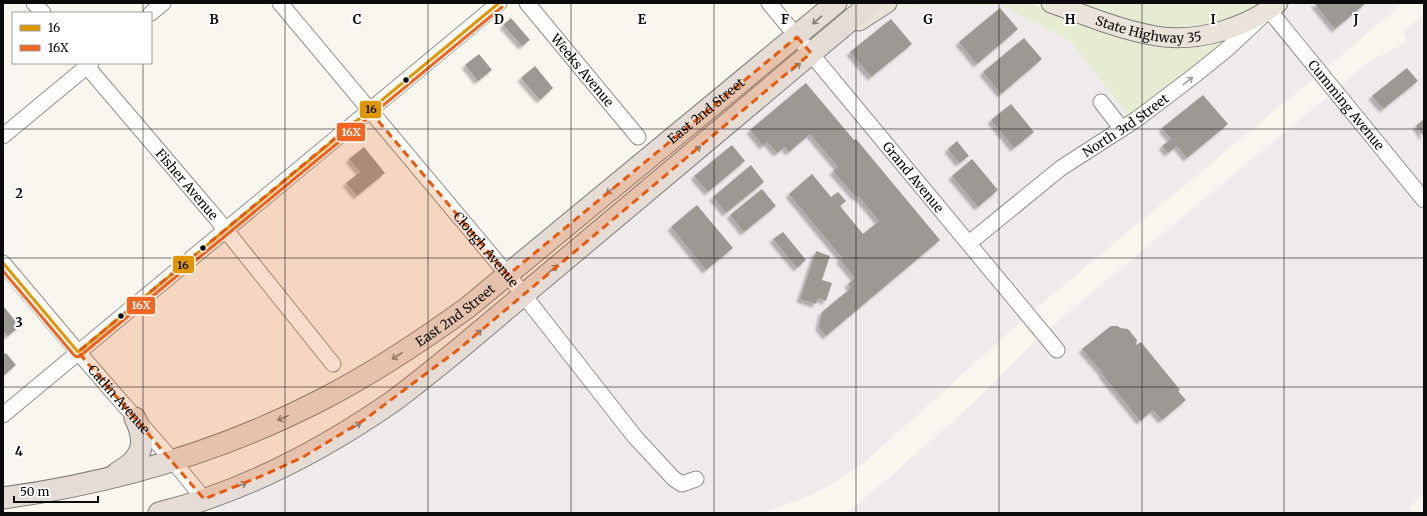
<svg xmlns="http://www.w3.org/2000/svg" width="1427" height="516" viewBox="0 0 1427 516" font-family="Merriweather,serif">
  <defs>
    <filter id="shadow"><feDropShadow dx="-3.5" dy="3.5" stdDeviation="1" flood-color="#0004"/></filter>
  </defs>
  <rect width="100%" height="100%" fill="#f9f6ef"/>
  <!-- industrial -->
  <path fill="#efeaec" d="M1295 3H1403L1320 73 1036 308 866 461 832 484 811 495 772 510 756 513H217L212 507 432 384 567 272 853 31 889 6 1001 5 1070 41 1139 129Z
    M1424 15V492L1409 507 1413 513H844L852 509 890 477 973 403 1030 346 1059 320 1370 61 1407 42 1404 31Z"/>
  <!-- green -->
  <path fill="#e5ecd2" d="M896 3H1029L1084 22 1211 41 1230 39 1128 115 1070 41 1001 5 889 6Z
    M1074 3H1264L1230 21 1192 29 1152 28Z"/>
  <!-- building -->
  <path fill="#9c9995" filter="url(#shadow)" d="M1314 3H1366L1335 29Z
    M1000 8 1018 29 977 64 959 42Z
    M511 18 530 40 522 46 503 25Z
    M891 19 912 44 871 77 850 52Z
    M1024 38 1042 59 1001 94 983 72Z
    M479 54 492 70 478 81 465 65Z
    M535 66 553 88 540 100 521 78Z
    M1407 68 1418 81 1383 109 1372 96Z
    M806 83 854 140 856 139 940 240 826 336 819 327 822 312 851 288 848 284 855 278 840 260 842 258 789 194 812 174 831 197 838 192 846 201 840 206 863 234 879 221 859 197 855 196 833 171 838 167 810 134 789 152 785 147 777 153 767 142 763 146 750 130Z
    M1203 95 1228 124 1187 158 1177 146 1168 153 1162 146 1171 139 1162 128Z
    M1011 104 1034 132 1014 148 991 120Z
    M1424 119V137L1416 126Z
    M957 141 969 156 959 163 948 149Z
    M732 145 745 161 708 192 694 176Z
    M364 147 385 173 357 196 346 183 360 172 349 159Z
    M972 159 998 190 978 207 952 176Z
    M751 165 764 182 726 213 713 197Z
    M762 189 776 206 744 232 730 215Z
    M697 205 733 248 706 270 671 227Z
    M783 232 806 260 797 268 773 239Z
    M816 251 830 256 822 280 832 283 826 301 818 298 816 304 800 299Z
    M3 306 20 326 8 336 3 331Z
    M1111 326H1118L1120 328 1128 329 1137 340 1136 345 1141 342 1180 390 1178 391 1186 400 1162 420 1153 410 1140 421 1102 374 1103 373 1082 349Z
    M6 353 16 365 3 376V355Z"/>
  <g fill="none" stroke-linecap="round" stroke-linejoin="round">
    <!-- minor casing -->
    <g stroke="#92918e" stroke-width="17">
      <g id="minor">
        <path d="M34 3 43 13"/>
        <path id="s1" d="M280 3 508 275 635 437 674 479 682 484 696 479"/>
        <path id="s2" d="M527 3 638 137"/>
        <path id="s3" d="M769 3 1057 350"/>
        <path d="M151 13 163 3"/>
        <path id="s4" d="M84 63 216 218 333 364"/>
        <path d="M1101 102 1122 129"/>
        <path d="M3 136 91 63"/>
        <path id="s5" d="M969 243 1061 168 1137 119 1195 75 1226 50 1269 10 1424 200"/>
        <path id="s6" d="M3 263 78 352 173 461 204 499"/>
        <path d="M3 415 499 3"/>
      </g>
    </g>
    <!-- major casing -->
    <g stroke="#7f7e7b" stroke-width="21">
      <g id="major">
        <path id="s7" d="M1051 3C1085 15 1120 30 1156 36 1198 43 1245 28 1278 3"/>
        <path d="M859 21 887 3"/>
      </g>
    </g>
    <!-- highway casing -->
    <g stroke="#7f7e7b" stroke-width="23">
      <g id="highway">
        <path d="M117 473C142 459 148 444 135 418"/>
        <path id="s8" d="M3 498C113 483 222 451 321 400 372 374 420 342 467 308L836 3"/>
        <path d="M159 513C243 492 321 451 392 402 415 385 437 367 459 349L871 3"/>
      </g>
    </g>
    <!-- minor -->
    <use href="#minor" stroke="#fefefd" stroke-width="15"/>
    <!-- major -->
    <use href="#major" stroke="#e9e3da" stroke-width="19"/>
    <!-- highway -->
    <use href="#highway" stroke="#e6dcd6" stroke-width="21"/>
    <!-- bus-1 casing -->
    <g stroke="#fff" stroke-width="6">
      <path id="bus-1" d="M3 263 78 352
        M78 352 499 3"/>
    </g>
    <!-- bus-2 casing -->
    <g stroke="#fff" stroke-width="6">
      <path id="bus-2" d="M3 271 74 355 77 357 80 356 502 7"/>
    </g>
    <!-- bus-1 -->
    <use href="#bus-1" stroke="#df9601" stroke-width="3"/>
    <!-- bus-2 -->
    <use href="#bus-2" stroke="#f26522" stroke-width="3"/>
  </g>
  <!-- one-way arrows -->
  <defs><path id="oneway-shaft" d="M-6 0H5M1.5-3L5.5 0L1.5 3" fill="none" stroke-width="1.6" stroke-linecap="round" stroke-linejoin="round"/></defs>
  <g stroke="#837e7b">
    <use href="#oneway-shaft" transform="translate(817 20) rotate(139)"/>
    <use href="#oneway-shaft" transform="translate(796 67) rotate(-40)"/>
    <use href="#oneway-shaft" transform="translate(696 150) rotate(-40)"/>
    <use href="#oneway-shaft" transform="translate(611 190) rotate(140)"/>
    <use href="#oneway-shaft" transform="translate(553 269) rotate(-39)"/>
    <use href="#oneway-shaft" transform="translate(477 334) rotate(-41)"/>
    <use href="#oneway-shaft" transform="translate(397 356) rotate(147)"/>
    <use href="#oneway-shaft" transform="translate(283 418) rotate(156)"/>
    <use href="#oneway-shaft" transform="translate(356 426) rotate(-33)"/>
    <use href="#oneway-shaft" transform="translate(241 485) rotate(-22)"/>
  </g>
  <use stroke="#9d9d9c" href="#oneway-shaft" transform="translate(1188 81) rotate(-38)"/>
  <!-- marked area -->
  <path fill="#e8590c" fill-opacity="0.2" stroke="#e8590c" stroke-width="3" stroke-dasharray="8 5" stroke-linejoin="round" d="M797 37 811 53 459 349 364 420 303 457 264 475 204 499 78 352 369 110 508 275Z"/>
  <!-- grid -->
  <path fill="none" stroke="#0b0b0b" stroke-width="1" stroke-opacity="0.55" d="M143 3V13M285 3V513M428 3V513M571 3V513M714 3V513M856 3V513M999 3V513M1142 3V513M1284 3V513M143 63V513M3 129H1424M3 258H1424M3 387H1424"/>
  <!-- markers -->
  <g fill="#0b0b0b" stroke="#fff" stroke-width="1.5">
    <circle cx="406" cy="80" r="3.5"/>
    <circle cx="203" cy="248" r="3.5"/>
    <circle cx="121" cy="316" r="3.5"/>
  </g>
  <g text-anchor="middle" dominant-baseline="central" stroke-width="4" stroke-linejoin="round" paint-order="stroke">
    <!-- street labels -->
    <g font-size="13" fill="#0b0b0b" stroke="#fff">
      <text stroke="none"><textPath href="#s7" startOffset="102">State Highway 35</textPath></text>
      <text stroke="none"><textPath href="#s2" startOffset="87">Weeks Avenue</textPath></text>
      <text stroke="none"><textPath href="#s5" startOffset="503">Cumming Avenue</textPath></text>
      <text stroke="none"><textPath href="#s8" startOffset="817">East 2nd Street</textPath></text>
      <text stroke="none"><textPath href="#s5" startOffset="196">North 3rd Street</textPath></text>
      <text stroke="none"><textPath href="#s3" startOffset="226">Grand Avenue</textPath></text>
      <text stroke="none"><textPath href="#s4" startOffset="159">Fisher Avenue</textPath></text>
      <text stroke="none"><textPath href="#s1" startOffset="321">Clough Avenue</textPath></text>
      <text stroke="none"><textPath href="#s8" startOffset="493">East 2nd Street</textPath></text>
      <text stroke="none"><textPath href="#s6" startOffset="179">Catlin Avenue</textPath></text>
    </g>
  </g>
  <g font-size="13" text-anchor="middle" font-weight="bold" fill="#0b0b0b" stroke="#fff" stroke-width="4" stroke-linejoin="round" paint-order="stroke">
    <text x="214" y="24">B</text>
    <text x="357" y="24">C</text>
    <text x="499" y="24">D</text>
    <text x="642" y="24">E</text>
    <text x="785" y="24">F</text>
    <text x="928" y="24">G</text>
    <text x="1070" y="24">H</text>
    <text x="1213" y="24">I</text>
    <text x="1356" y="24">J</text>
    <text x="19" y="198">2</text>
    <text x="19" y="327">3</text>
    <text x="19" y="456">4</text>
  </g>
  <g stroke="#fff" stroke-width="1.5">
    <rect x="359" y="100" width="23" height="19" rx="4" fill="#df9601"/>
    <rect x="336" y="122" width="30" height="20" rx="4" fill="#f26522"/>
    <rect x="172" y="255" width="23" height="19" rx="4" fill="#df9601"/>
    <rect x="126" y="296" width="30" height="19" rx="4" fill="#f26522"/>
  </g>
  <g font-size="11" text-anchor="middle" font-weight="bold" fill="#fff">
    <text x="351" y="136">16X</text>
    <text x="141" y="309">16X</text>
  </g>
  <g font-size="11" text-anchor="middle" font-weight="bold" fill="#111">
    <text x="371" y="113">16</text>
    <text x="183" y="269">16</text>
  </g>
  <!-- border -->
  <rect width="1427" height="516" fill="none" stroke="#0b0b0b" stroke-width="8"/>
  <!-- legend -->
  <rect x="12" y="12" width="140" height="52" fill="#ffffff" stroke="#9d9d9d"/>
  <rect x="20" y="25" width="20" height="6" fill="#df9601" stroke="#9d9d9d"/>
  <text x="48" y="32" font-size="12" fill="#0b0b0b">16</text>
  <rect x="20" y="45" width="20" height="6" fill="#f26522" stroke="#9d9d9d"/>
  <text x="48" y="52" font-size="12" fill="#0b0b0b">16X</text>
  <!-- scale -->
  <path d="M14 496v6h84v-6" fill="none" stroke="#0b0b0b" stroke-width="2"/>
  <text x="20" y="496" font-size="12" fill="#0b0b0b" stroke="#ffffff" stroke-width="3" paint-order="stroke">50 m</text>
</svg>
